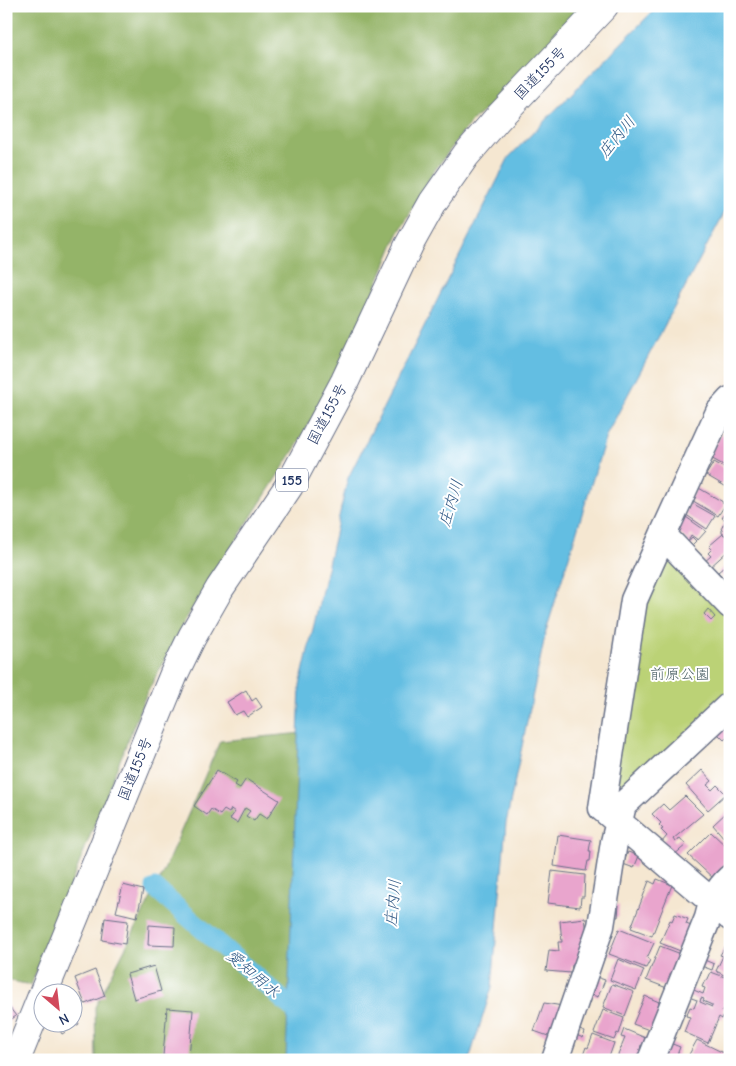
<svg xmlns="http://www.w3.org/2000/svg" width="736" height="1066" viewBox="0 0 736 1066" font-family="'Comic Neue','Klee One',sans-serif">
  <rect width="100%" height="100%" fill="#fff"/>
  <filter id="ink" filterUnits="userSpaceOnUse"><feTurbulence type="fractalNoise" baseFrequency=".02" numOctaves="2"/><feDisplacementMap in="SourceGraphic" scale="10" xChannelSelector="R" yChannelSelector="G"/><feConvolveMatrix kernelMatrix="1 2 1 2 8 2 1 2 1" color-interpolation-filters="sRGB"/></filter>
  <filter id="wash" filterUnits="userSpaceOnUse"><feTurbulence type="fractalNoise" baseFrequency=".0096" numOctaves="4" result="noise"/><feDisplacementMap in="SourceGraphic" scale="20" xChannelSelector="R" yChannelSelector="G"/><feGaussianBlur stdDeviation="1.12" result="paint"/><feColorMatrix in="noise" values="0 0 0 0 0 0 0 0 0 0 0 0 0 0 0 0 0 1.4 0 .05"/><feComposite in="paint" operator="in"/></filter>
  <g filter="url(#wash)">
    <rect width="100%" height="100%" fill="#f5e7d1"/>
    <!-- green -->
    <path fill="#bbd276" stroke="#6b806a" d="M662 554 730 616V695L618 798 611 796 641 604Z"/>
    <!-- forest -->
    <path fill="#94b467" stroke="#587262" d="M6 6H604L471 122 432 174 397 236 351 347 298 444 187 617 145 697 31 985 6 980Z
      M323 731 389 1060H96L95 1007 158 884 220 741Z"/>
    <!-- water -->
    <path fill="#64bee2" stroke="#4076a0" d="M658 6H730V202L606 436 546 631 506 823 492 987 469 1060H286L300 685 348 478 509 157Z"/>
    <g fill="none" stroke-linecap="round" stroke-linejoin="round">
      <!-- canal -->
      <path stroke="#64bee2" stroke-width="19" d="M155 888 307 1021"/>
    </g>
    <g id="blocks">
      <!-- building -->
      <path fill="#e9a5cd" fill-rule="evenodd" d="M725 430 730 433V464L727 467 707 456Z
        M714 462 730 471V489L706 475Z
        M697 487 723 502 722 503 725 505 718 516 690 499Z
        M690 502 715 516 707 529 685 514Z
        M730 507V535L728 537 722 533V530L721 529 726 520 722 518Z
        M683 515 706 531 698 540 691 535 688 541 676 530Z
        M723 534 730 539V549L709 568 704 562 711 556 708 553 712 549 709 546Z
        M692 537 696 541 689 548 686 544Z
        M730 562V585L718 572Z
        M708 609 715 617 711 621 704 614Z
        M246 690 252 701 256 698 262 707 247 717 243 711 235 715 227 702Z
        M723 724 730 731V735L724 740 716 732Z
        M217 770 237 782 235 785 240 788 246 779 279 800 267 819 259 814 254 821 246 816 250 811 245 808 237 823 230 819 235 812 231 809 229 813 224 810 220 815 211 809 207 815 194 806Z
        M702 770 712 781 707 785 712 790 717 785 726 794 708 810 686 785Z
        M685 796 703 814 673 839 675 842 680 838 686 845 674 855 661 843 667 836 661 830 663 829 659 825 661 823 652 814 663 804 669 810Z
        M728 811 730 813V845L713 825Z
        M711 832 730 850V860L721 868 723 870 714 879 688 855Z
        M558 835 591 840 589 851H591L590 861H588L586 871 554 866Z
        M628 852 639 856 634 868 623 864Z
        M552 871 585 875 584 897H581L580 907 548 903Z
        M657 879 672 885 652 936 631 928 649 881 655 884Z
        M123 885 143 890 137 917 116 912Z
        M615 905H619L618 917H613Z
        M675 914 688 919 686 924 694 927 683 952 660 943 670 920 672 921Z
        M105 918 128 921 125 944 102 940Z
        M585 918 588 939 577 966 572 965 571 973 546 971 549 950 559 951 558 942H562L560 921Z
        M149 925 175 927 174 946 148 945Z
        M619 929 654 943 647 958 650 960 646 968 609 954Z
        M730 939V978L716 971 723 956 720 955Z
        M660 946 681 954 667 988 646 980Z
        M618 959 644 970 636 990 610 980Z
        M702 959 714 964 712 970 699 965Z
        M154 966 161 991 134 999 127 974Z
        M95 970 105 996 85 1004 75 978Z
        M711 972 730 979V996L724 1010 723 1009 722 1011 725 1012 722 1019 719 1017 708 1043 684 1032 690 1017 686 1016 690 1007 694 1008 697 1000 686 996 689 988 703 994 705 988 702 987 705 980 707 981ZM701 998 704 999 703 1001 712 1005V1007L700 1002Z
        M593 976 605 980 598 997 586 993Z
        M612 984 634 992 625 1016 603 1007Z
        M645 996 659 1002 658 1006 662 1008 652 1031 633 1024Z
        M6 1003 16 1016 6 1023Z
        M544 1003 563 1006 551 1037 534 1031Z
        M167 1008 193 1010 189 1058 163 1056Z
        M603 1010 624 1018 619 1034 617 1033 614 1040 594 1033Z
        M72 1011 79 1024 62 1034 56 1024H72Z
        M574 1028 585 1032 583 1038 572 1033Z
        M624 1029 648 1039 645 1047 641 1045 640 1050 644 1052 641 1060H616L625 1038 621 1037Z
        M593 1035 614 1043 608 1060H587L582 1058 586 1047 588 1048Z
        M697 1040 730 1056V1060H686Z
        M670 1043 680 1047 677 1055 682 1057 681 1060H661Z"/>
    </g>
  </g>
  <g filter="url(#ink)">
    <use href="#blocks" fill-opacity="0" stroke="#676f86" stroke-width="1"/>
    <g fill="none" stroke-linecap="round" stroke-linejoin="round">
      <!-- minor casing -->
      <g stroke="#676f86" stroke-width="29">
        <path id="minor" d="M730 400 719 412 663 535 730 605
          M663 535 634 600 602 808 730 917
          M555 1060 601 926 614 842 623 805 730 705
          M651 1060 708 918C712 901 717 890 730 878"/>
      </g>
      <!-- highway casing -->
      <g stroke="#676f86" stroke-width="30">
        <path id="highway" d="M43 994 174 674 192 637 220 588 289 486 345 381 409 245 433 202 466 155 497 119 604 6
          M16 1060 42 996"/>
      </g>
      <!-- minor -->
      <use href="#minor" stroke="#fff" stroke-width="26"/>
      <!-- highway -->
      <use href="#highway" stroke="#fff" stroke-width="28"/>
    </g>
  </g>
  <g text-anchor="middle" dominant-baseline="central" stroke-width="4" stroke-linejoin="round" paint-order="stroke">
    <!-- shield labels -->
    <rect fill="#fff" stroke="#5f6d8e" stroke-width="1" x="276" y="468.5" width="32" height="23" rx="4"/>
    <g font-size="14" font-weight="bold" fill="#1b2f5e">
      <text x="292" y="480">155</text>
    </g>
    <!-- street labels -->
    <g font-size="15" fill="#1b2f5e" stroke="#fff">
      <text transform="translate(540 73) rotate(-46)">国道155号</text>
      <text transform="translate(327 414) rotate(-62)">国道155号</text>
      <text transform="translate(135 769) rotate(-68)">国道155号</text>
    </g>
    <!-- park labels -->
    <g font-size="15" fill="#4b6065" stroke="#fff">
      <text x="680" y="674">前原公園</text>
    </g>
    <!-- water labels -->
    <g font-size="16" font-style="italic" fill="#315a86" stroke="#fff">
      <text transform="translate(617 137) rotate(-51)">庄内川</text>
      <text transform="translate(451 503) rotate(-73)">庄内川</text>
      <text transform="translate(393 903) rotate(-85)">庄内川</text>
      <text transform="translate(253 974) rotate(41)">愛知用水</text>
    </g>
  </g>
  <!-- margin -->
  <rect width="736" height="1066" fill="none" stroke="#fff" stroke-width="25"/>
  <!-- north arrow -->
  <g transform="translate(58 1008) rotate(152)"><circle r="24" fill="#ffffff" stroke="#a4acbf"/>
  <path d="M0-4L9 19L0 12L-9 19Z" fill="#d1495b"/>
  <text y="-8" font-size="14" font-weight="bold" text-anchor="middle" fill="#1b2f5e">N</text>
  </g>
</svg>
